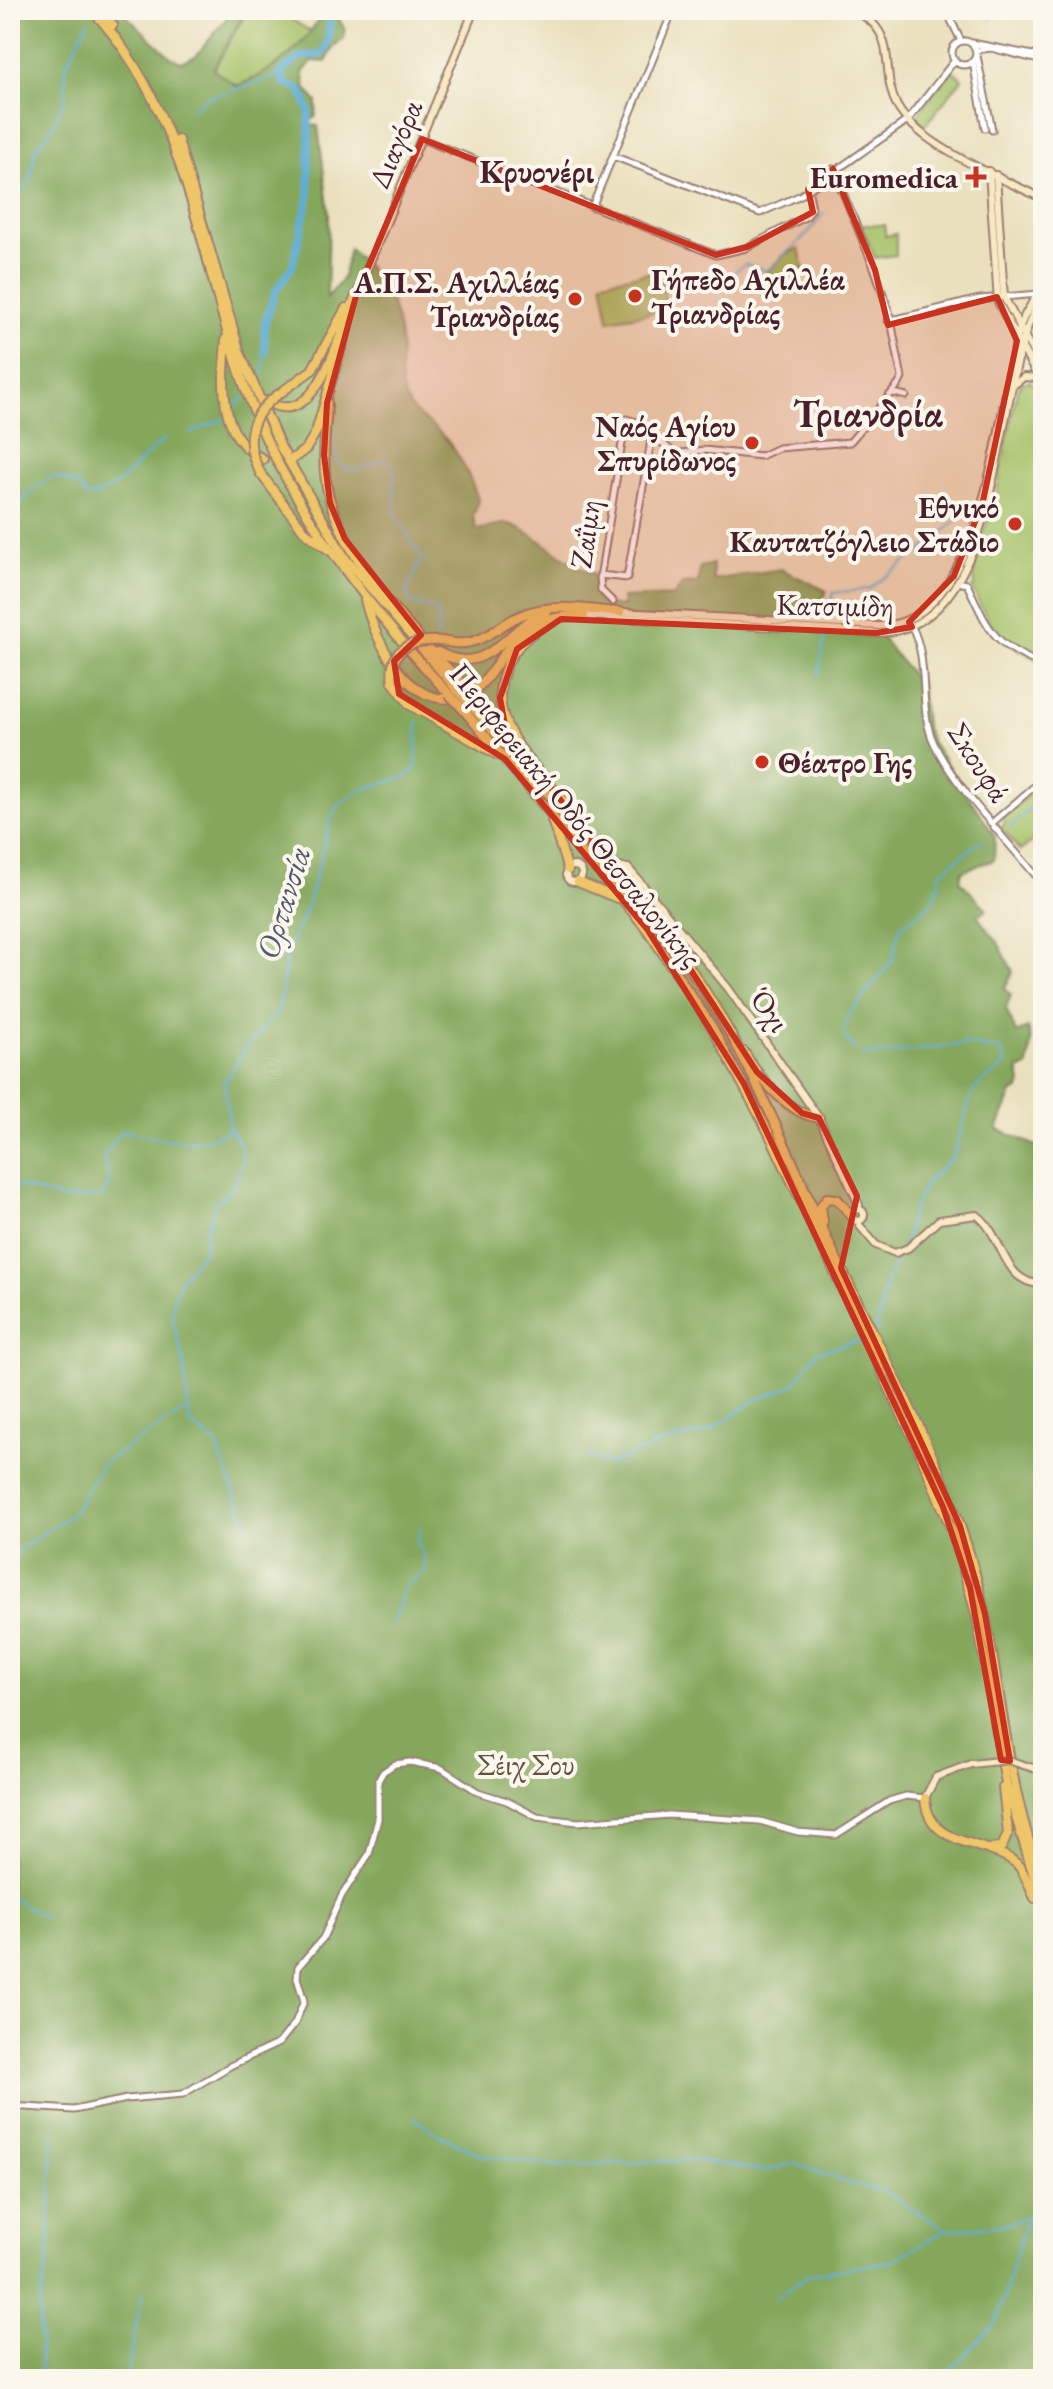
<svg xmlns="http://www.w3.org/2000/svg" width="1053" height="2389" viewBox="0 0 1053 2389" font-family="'EB Garamond',serif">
  <rect width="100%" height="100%" fill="#fbf7ec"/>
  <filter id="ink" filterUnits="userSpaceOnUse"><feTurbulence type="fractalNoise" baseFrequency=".0125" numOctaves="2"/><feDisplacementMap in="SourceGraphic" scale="16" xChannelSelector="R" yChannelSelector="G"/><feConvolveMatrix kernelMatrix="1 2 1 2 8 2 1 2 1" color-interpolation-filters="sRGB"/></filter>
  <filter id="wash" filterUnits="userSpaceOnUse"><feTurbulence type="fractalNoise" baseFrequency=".006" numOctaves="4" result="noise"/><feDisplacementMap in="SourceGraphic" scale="32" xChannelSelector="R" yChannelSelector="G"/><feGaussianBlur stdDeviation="1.8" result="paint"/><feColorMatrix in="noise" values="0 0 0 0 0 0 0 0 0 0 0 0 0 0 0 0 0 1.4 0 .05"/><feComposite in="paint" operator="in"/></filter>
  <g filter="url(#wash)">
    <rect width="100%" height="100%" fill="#eae0bd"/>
    <!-- green -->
    <path fill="#a6c168" stroke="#78704a" stroke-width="2" d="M248 10H276L313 33 270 73 237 86 213 70Z
      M952 69 962 79 923 128 917 116Z
      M861 225H885V236L896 234V255L875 258Z
      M799 248 804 271 768 280 766 273 784 255Z
      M660 271 667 310 609 320 602 281Z
      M1030 381 1043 395V662C1005 645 987 626 972 587L975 585 973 564 996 495 1017 390 1022 383Z
      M1043 783V810L1033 824 1038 837 1020 851 1001 828 1005 822 1002 818Z"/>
    <!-- forest -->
    <path fill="#84a75c" stroke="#676344" stroke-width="2" d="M10 10H120L172 58 181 62 196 56 233 10 245 11 213 70 237 86C273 71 307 47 323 10H334L345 30 343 40 334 46 326 62 313 61 303 72 306 89 317 102 316 116 307 125 318 126 329 214 327 298 343 278 349 249C380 275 399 305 401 349 401 362 398 380 403 392 411 415 424 418 439 432 459 450 471 478 479 502L473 516 476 529C488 531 503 520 513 525 544 539 568 565 599 576L596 597 602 604 623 607 622 598 674 596 682 584 698 583 700 567 713 564V580L781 569 827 591 818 610 820 634 880 636 921 686 925 726 931 741 995 836 994 860 962 871 960 881 987 909 977 916 999 944 1013 972 1004 989 1011 995 1006 1008 1016 1033 1028 1028 1031 1041 1028 1067 1018 1070 1021 1082 1019 1090 1012 1093 997 1129 1043 1149V2379H10Z"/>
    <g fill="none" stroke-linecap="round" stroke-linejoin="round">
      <!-- stream -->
      <path stroke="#5eaed8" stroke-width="2" d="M990 19 1007 10
        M230 91 282 75
        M193 109 207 97 226 93
        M10 207 30 181 35 151 53 126 65 98 66 65 88 22
        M693 277 722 281 745 264 767 271C787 251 809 237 823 213
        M255 382 263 372 265 352
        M335 401 333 441 339 465 354 471 385 460 394 466 395 513 422 558 406 593 411 602 438 611V638
        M230 413 244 397
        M191 433 226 418
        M10 519 33 489 55 476 79 486 86 497C116 496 141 456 165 439
        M828 621 833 593 869 589 939 537 968 508
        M819 673 826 631
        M1010 828 1043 796
        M844 1028 849 1014 892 962 900 928C923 906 938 908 940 873L983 839
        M843 1034 856 1051
        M864 1054 876 1055 965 1044 1002 1050 1006 1065 979 1084 971 1096 953 1157 926 1183 915 1204 904 1243
        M230 1129 241 1146 243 1162 232 1188 216 1203 205 1234V1250L182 1277 174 1299 172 1316 184 1364 190 1424 216 1443 248 1529
        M10 1189 17 1186 65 1199 103 1196 110 1182 103 1157 122 1131C155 1137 201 1151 230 1129L224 1083 243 1051 279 1010 287 953 307 907 331 819 340 803 366 788 406 777 416 768 418 722
        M876 1332 887 1279 898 1260
        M588 1457 610 1464 659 1444 710 1431 752 1402 792 1386 817 1352 864 1339
        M10 1564 21 1549 73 1513 103 1463 186 1410
        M393 1623 406 1585 424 1573 423 1556 417 1541 421 1528
        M10 1897 45 1918
        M414 2118 436 2133
        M439 2135 481 2155 558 2166 691 2160 765 2171 794 2163 848 2183 886 2192 946 2230 1004 2225 1043 2211
        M775 2299 808 2275 892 2261 944 2231
        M40 2379V2302L49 2254 53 2132
        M126 2379 142 2295
        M942 2379 996 2322 1027 2218"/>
      <!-- river -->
      <path stroke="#5eaed8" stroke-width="7" d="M265 352 264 326 275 292 292 267 309 197V111L301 90 284 83 281 72 300 57 323 54C332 39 326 25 333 10"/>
    </g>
  </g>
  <g filter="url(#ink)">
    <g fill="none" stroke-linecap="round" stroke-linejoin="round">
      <!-- tertiary casing -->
      <g stroke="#9a8074" stroke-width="9">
        <path id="tertiary" d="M946 10 961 41
          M952 53a12 12 0 1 1 24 0a12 12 0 1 1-24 0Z
          M972 43 1043 57
          M976 50 991 48 1043 61
          M977 56 992 130
          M973 62 985 128
          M422 139 716 255 746 248 807 216 812 208 808 189
          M613 156 760 213 801 195 908 120 955 60
          M592 207 673 10
          M888 321 980 299 1038 294
          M894 393 906 396
          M600 575 627 578 652 435
          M957 582 967 584C989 630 992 644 1043 665
          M613 602 601 590 600 578 626 419 638 422 675 454 704 450 761 456 778 448 850 442 899 384 902 378 890 315 875 270 833 169
          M912 627C929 660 919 701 931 736 946 778 1013 847 1043 884
          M992 823 1043 779
          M10 2106 74 2110 127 2099 183 2094 230 2066 279 2043 295 2023 304 2001 297 1978 298 1967 323 1938 342 1895 369 1854 378 1819V1781L383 1772 395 1764 410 1762 441 1768 478 1792 507 1801 537 1817 578 1822 669 1815 760 1821 798 1832 836 1835 889 1801 906 1796 925 1798"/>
      </g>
      <!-- secondary casing -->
      <g stroke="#9a8074" stroke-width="10">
        <path id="secondary" d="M852 10C902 31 878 69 897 106 919 146 1002 178 1043 199
          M989 171 998 302 1043 387
          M996 175 1004 297 1043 371
          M356 296 474 10
          M1015 384 1024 377 1036 378
          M620 612 879 626C988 624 997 402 1021 324 1026 310 1035 298 1043 287
          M584 616 876 633C1011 632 988 378 1043 295
          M566 874a8 8 0 1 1 16 0a8 8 0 1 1-16 0Z
          M614 866 628 868 635 876 728 988 819 1118 859 1205
          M852 1215a6 6 0 1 1 12 0a6 6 0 1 1-12 0Z
          M860 1226 876 1245 895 1253 908 1248 939 1220 977 1215C1004 1235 1002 1285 1043 1284
          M925 1798 936 1777 971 1764"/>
      </g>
      <!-- trunk casing -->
      <g stroke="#9a8074" stroke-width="12">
        <path id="trunk" d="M92 10C196 120 199 275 254 411 297 517 371 610 449 694
          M100 10 113 25
          M178 140 240 353 280 446 345 558 456 689
          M226 339C223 382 217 437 263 459
          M283 391 312 370 346 308
          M266 401C319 434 339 329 356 296
          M327 403C326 430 322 455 326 482 338 559 414 631 465 687
          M291 460 306 449 316 432 349 321
          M261 474 304 531 329 550
          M365 600C376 645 416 725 474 690 485 683 491 672 498 662 520 629 543 614 584 616
          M552 622C533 630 516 645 507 664 477 731 552 773 579 825
          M454 643C486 646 499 622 527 613 557 603 589 610 620 612
          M438 652C489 680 504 627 547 612
          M393 682 410 705 498 755
          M477 700 506 734
          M469 703C540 786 615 866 680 954 743 1040 783 1143 827 1239 874 1339 931 1438 966 1543 1002 1653 1000 1773 1043 1882
          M462 708 647 929 712 1027 769 1133 918 1448 953 1533 977 1617 1006 1784 1043 1906
          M552 820 568 870
          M578 882 617 898
          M744 1052C759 1078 788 1114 819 1118
          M823 1222 821 1206 827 1198 837 1199 851 1215
          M925 1798C928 1849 988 1839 1017 1864 1025 1872 1029 1887 1035 1898
          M990 1849 1002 1847 1008 1833 1003 1788"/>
      </g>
      <!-- tertiary -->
      <use href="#tertiary" stroke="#fff" stroke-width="5"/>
      <!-- secondary -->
      <use href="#secondary" stroke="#f8e8c3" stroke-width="6"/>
      <!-- trunk -->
      <use href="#trunk" stroke="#eec569" stroke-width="8"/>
      <!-- secondary-bridge casing -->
      <g stroke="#9a8074" stroke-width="10" stroke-linecap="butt">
        <path id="secondary-bridge" d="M971 1764 1008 1760 1036 1769"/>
      </g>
      <!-- trunk-bridge casing -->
      <g stroke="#9a8074" stroke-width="12" stroke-linecap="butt">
        <path id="trunk-bridge" d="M261 474C241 439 251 412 283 391
          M393 682C387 641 424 637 454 643
          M465 687 477 700
          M456 689 469 703
          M449 694 462 708"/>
      </g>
      <!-- secondary-bridge -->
      <use href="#secondary-bridge" stroke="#f8e8c3" stroke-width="6"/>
      <!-- trunk-bridge -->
      <use href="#trunk-bridge" stroke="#eec569" stroke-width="8"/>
    </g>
  </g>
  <!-- marked area -->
  <path fill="#c8321e" fill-opacity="0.2" stroke="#c8321e" stroke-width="6" stroke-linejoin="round" d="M422 139 716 255 747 247 813 212 808 189 833 169 875 270 888 325 997 297 1017 341 983 501 954 576 909 622 912 627 876 633 561 619 517 649 500 698 505 725 521 749 681 955 757 1072 802 1113 819 1118 857 1196 841 1268 960 1526 985 1614 1010 1761 1001 1760 970 1588 943 1507 744 1084 647 929 505 759 399 694 394 661 421 635 345 539 330 503 324 455 327 403 356 296Z"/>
  <!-- markers -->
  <g fill="#c8321e" stroke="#fbf7ec" stroke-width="3">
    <path d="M972 165h8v8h8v8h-8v8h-8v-8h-8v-8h8z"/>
    <circle cx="635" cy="296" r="8"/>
    <circle cx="575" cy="299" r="8"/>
    <circle cx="752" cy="443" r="8"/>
    <circle cx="1015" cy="524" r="8"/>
    <circle cx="762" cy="762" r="8"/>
  </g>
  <g text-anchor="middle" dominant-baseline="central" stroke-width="8" stroke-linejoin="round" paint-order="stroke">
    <!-- street labels -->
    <g font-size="30" fill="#4a1f2b" stroke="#fbf7ec">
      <text transform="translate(395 144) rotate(-67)">Διαγόρα</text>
      <text transform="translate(585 534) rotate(-82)">Ζαΐμη</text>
      <text transform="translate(835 605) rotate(1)">Κατσιμίδη</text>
      <text transform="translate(979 762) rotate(57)">Σκουφά</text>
      <text transform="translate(576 815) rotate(51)">Περιφερειακή Οδός Θεσσαλονίκης</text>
      <text transform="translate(770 1010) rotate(55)">Όχι</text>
    </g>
    <!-- poi labels -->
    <g font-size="30" font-weight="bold" fill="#4a1f2b" stroke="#fbf7ec" text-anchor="end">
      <text x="958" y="177">Euromedica</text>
      <text x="651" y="279" text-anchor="start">Γήπεδο Αχιλλέα<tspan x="651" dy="34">Τριανδρίας</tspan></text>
      <text x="559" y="282">Α.Π.Σ. Αχιλλέας<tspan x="559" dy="34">Τριανδρίας</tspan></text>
      <text x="736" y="426">Ναός Αγίου<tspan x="736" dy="34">Σπυρίδωνος</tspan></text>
      <text x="999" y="507">Εθνικό<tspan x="999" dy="34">Καυτατζόγλειο Στάδιο</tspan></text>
      <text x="778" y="762" text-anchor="start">Θέατρο Γης</text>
    </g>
    <!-- park labels -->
    <g font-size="30" fill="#66503d" stroke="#fbf7ec">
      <text x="526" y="1764">Σέιχ Σου</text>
    </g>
    <!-- neighbourhood labels -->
    <g font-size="32" font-weight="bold" fill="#4a1f2b" stroke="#fbf7ec">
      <text x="537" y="172">Κρυονέρι</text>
    </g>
    <!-- water labels -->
    <g font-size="32" font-style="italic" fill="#525870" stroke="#fbf7ec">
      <text transform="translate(283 903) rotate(-73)">Ορτανσία</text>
    </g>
    <!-- district labels -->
    <g font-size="38" font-weight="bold" fill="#4a1f2b" stroke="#fbf7ec">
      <text x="868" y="412">Τριανδρία</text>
    </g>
  </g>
  <!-- margin -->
  <rect width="1053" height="2389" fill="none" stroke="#fbf7ec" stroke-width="40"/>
</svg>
